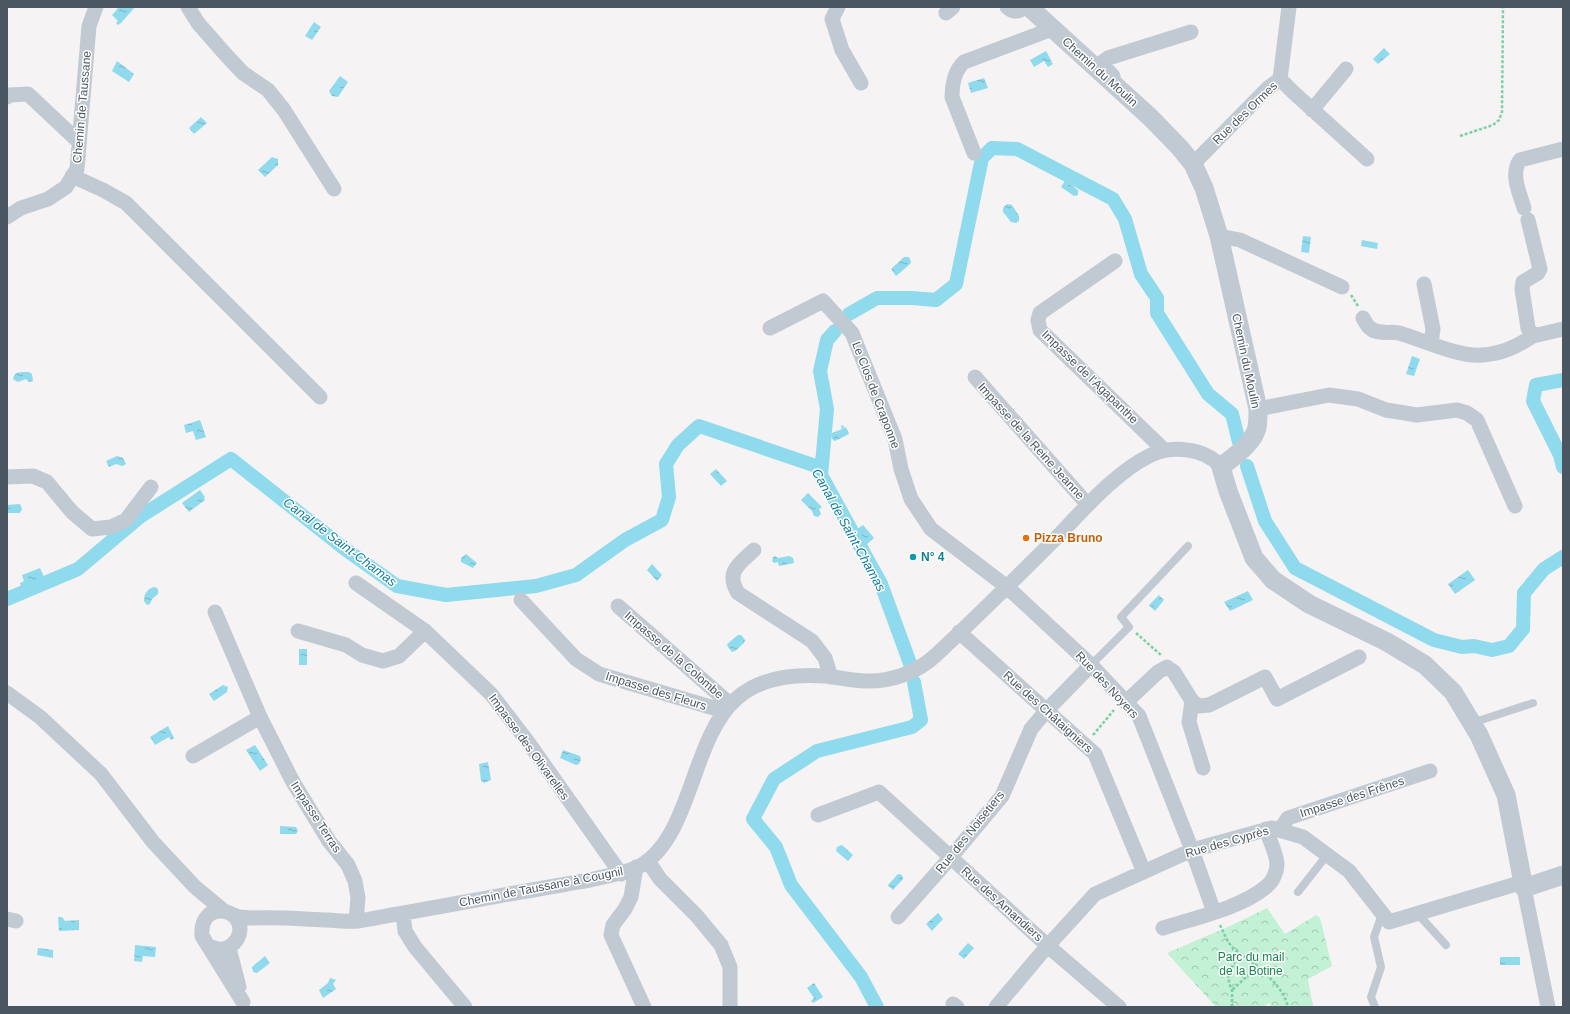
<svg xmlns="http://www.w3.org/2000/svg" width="1570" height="1014" viewBox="0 0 1570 1014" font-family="Arial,sans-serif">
  <defs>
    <pattern id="park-crowns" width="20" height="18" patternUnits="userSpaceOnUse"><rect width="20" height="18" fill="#c3f1d5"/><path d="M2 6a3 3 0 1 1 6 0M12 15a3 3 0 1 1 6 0" fill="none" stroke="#a0c6b0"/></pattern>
    <pattern id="water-ripples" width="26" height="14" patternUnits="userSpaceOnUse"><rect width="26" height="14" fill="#90daee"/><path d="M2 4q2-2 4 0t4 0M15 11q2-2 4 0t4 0" fill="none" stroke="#78b4c4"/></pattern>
  </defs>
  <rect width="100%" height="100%" fill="#f5f3f3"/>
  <!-- park -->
  <path fill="url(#park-crowns)" d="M1267 908 1285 934 1316 915 1320 918 1332 966 1308 979 1313 1007H1272L1269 1003 1263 1007H1216L1167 953 1230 926Z"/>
  <!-- water -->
  <path fill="url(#water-ripples)" d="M119 7H135L121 23 118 25 116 23 118 21 112 15Z
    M314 22 321 27 312 40 305 36Z
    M1384 48 1390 54 1378 64 1373 59Z
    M1046 51 1053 64 1048 67 1044 61 1034 67 1030 60Z
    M117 61 134 74 129 82 112 71Z
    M340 76 348 82 338 97 332 96 329 91Z
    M984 78 988 88 971 93 968 83Z
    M201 117 207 123 194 134 189 128Z
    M272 157 278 159V165L265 177 258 170Z
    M1065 181 1078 190V195L1074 196 1061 187Z
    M1007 204 1012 205 1019 216V221L1016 223 1011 222 1003 212V208Z
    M1303 236 1311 237 1309 253 1301 252Z
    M1362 240 1378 243 1377 249 1361 246Z
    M904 257H909L911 262 910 264 896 276 891 269Z
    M1412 356 1420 359 1414 376 1406 374Z
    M29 372 32 374 33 381 29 382 26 379 18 382 13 379C14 371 22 372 29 372Z
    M200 420 206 437 196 440 193 431 186 433 184 425Z
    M843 425 844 428 846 427 849 434 835 441 832 439 831 436 832 433 842 429 841 426Z
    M117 456 123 458 126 464 122 466 116 464 109 467 106 461Z
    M716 469 727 481 721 486 710 474Z
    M200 490 205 497 204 498 205 500 189 512 182 503Z
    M808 493 822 507 819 509 821 514 818 517 814 516 812 511 801 500Z
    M20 504 22 509 20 513H7V505Z
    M863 525 874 538 866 545 856 530Z
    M466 554 477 563 473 568 461 562V558Z
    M775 556 778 558 789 556 793 558 794 563 779 566 778 562 774 563 772 561 773 557Z
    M652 564 662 575 657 581 647 570Z
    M40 568 44 577 21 586 20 583 24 581 22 575Z
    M1468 570 1475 580 1455 594 1448 584Z
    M155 587 158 589V594L152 599 150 604 147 605 144 601C144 593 148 588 155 587Z
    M1248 591 1253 600 1230 611 1224 602Z
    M1159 595 1164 600 1155 611 1149 605Z
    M738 635H741L745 640 744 643 735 651 732 652 728 647 727 644Z
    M299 649H307V665H299Z
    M223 685 228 687 227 692 214 701 209 694Z
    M168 726 174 738 171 740 169 737 155 745 150 737Z
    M255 745 268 765 260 771 246 750Z
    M563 750 580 756 581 759 579 764 576 765 560 758Z
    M488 762 491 780 484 783 481 781 479 764Z
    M280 826 296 827 298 831 296 834H280Z
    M842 845 853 855 848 861 836 851 837 847Z
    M898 874 902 875 903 879 893 890 888 885Z
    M938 913 943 919 932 931 926 924Z
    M58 917H62L65 921 79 920V930L59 931Z
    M968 943 974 948 964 959 958 954Z
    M135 945 156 947 155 957 143 956 142 962 134 961Z
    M38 948 53 950V958L37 955Z
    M265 956 270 963 257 973 253 972 252 967Z
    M1500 957H1520V965H1500Z
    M330 978 336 980 333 984 336 989 323 998 319 990 328 983Z
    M814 983 823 997 813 1003 811 1001 814 998 807 988Z"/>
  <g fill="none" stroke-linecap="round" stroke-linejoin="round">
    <!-- canal -->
    <path stroke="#90daee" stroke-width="14" d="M849 314 877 298H912L936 300 956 284 982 158 992 148 1017 149 1113 199 1125 219 1141 274 1157 298V313L1208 394 1232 414 1239 442
      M1563 380 1536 385 1533 401 1560 455 1563 467
      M1247 466 1265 521 1295 568 1434 640 1462 647 1474 646 1492 650 1509 646 1523 629 1524 593 1544 569 1563 557
      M821 475 827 409 820 371 827 340 835 331
      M7 599 78 569 141 516 231 459 345 549 397 586 446 595 536 586 576 575 625 540 662 520 669 497 666 464 678 445 699 426 816 466 881 584 911 666
      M877 1007 861 977 791 885 776 847 753 819 774 779 817 751 912 727 921 720 914 682"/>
    <!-- path -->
    <path stroke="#7ad0a6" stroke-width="2.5" stroke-dasharray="3 2" stroke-linecap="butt" d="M1460 136 1493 125 1499 120 1502 112 1503 7
      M1351 295 1358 306
      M1136 633 1161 655
      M1093 735 1114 710
      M1220 925C1224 933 1227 942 1233 948 1240 955 1251 958 1255 967L1254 970 1232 990
      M1255 964C1269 978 1283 987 1288 1007
      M1232 1007V990L1229 983V974L1233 964 1242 954"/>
    <!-- service -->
    <path stroke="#c1cad2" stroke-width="8" d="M1091 665 1129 627 1121 617 1188 546
      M1472 723 1533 703
      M1298 892 1327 855
      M1417 913 1446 945
      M1375 1007 1371 997 1381 967 1374 937 1382 914"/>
    <!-- minor -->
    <path stroke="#c1cad2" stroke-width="15" d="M188 7 198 23 226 55 243 73 268 90 284 110 334 189
      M838 7 832 19 842 50 861 83
      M1007 7C1013 13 1019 12 1025 7
      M946 13 953 7
      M1113 76 1101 63 1108 58 1191 32
      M1280 79 1293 92 1367 159
      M7 97 10 95 28 94 79 142
      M1312 110 1346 69
      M974 153 952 97C952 85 955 70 964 62L1052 29
      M1193 164 1268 88 1280 79 1289 7
      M72 176 103 190 126 203 320 397
      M1524 208C1520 194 1510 174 1520 160L1563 149
      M7 217 21 208 48 199 66 187 77 169 89 26 96 7
      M1528 220 1540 269 1538 273 1523 282 1522 289 1528 328 1533 336 1563 329
      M1219 236 1240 240 1342 287
      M1115 261 1040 313 1038 320 1040 330 1164 450
      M1424 284 1433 329 1431 343
      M1363 318C1365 321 1367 326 1370 328 1378 335 1390 331 1399 333 1423 340 1458 357 1482 355 1501 354 1516 347 1533 336
      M770 328 823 301 852 333 895 439 901 469 911 499 931 529 1007 587 1091 665 1139 716 1192 850 1214 912
      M975 377 1088 505
      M1258 409 1329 395 1358 399 1386 410 1417 415 1457 410 1467 413 1477 420 1515 506
      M7 477 33 476 47 482 72 512 92 529 111 527 126 520 151 487
      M754 550C739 564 725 572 738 593L812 641 825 658 831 677
      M356 583 425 631 491 694 528 742 621 874
      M521 600 576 659 599 674 724 711
      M618 606 730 704
      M215 612 260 717 293 782 329 841 348 865 355 881 358 898 356 921
      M298 631 346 645 362 655 383 661 399 656 425 631
      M959 632 1095 754 1144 872
      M7 693 40 717 101 774 153 842 195 887 224 911
      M1192 701 1189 722 1203 768
      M1126 702 1158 672 1167 667 1174 672 1192 701 1199 706 1209 705 1265 677 1277 699 1359 657
      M193 756 260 717
      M818 815 879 792 1048 946 1119 1007
      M1280 830 1288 818 1430 771
      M648 861 660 879 696 915 721 945 730 967V1007
      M636 867 631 897 625 909 613 925 611 935 644 1007
      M1524 888 1548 1007
      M403 913 405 931 415 947 465 1007
      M231 914 239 917 252 918C277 917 303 919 328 920 338 921 348 922 358 921 373 919 389 915 404 913 441 906 478 900 515 893 540 889 565 884 590 880 605 876 621 874 636 868 692 842 690 739 736 699 760 677 793 674 824 676 838 677 852 681 865 681 890 682 917 673 936 655 977 617 1018 576 1058 536 1084 509 1117 471 1151 455 1172 445 1206 448 1221 467
      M898 917 951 857 1002 796 1031 729 1046 711 1091 665
      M7 919 16 921
      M1163 928C1194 918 1242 908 1267 886 1273 881 1277 872 1277 864 1277 855 1269 839 1266 829
      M209 946C217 950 225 951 232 945 236 942 237 940 239 935 247 908 199 898 202 936L243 1002
      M229 948 239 987
      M953 1004 957 1007
      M996 1007 1044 950 1095 894 1192 850 1272 828 1303 837 1349 871 1389 922 1523 882"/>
    <!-- tertiary -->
    <path stroke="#c1cad2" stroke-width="19" d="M1029 7 1151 118 1180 148 1193 164 1204 188 1219 236 1258 409C1258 415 1258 422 1257 428 1252 445 1234 456 1221 467L1228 491 1254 558 1273 580 1309 604 1387 642 1425 665 1453 692 1479 735 1506 795 1524 888 1563 875"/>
  </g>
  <!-- markers -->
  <circle fill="#e8710a" stroke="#fff" stroke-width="1.5" cx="1026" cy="538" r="4"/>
  <circle fill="#0f9aa8" stroke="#fff" stroke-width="1.5" cx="913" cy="557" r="4"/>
  <g text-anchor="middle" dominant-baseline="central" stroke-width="3" stroke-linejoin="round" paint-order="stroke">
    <!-- street labels -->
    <g font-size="12" fill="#4a5661" stroke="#fff">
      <text transform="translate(1100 72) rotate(42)">Chemin du Moulin</text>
      <text transform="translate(82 107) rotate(-85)">Chemin de Taussane</text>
      <text transform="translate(1245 113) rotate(-44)">Rue des Ormes</text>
      <text transform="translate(1246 361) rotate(78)">Chemin du Moulin</text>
      <text transform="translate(1090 377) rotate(44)">Impasse de l'Agapanthe</text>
      <text transform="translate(876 395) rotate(69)">Le Clos de Craponne</text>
      <text transform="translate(1031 441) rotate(48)">Impasse de la Reine Jeanne</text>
      <text transform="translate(674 655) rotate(41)">Impasse de la Colombe</text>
      <text transform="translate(1107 685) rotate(47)">Rue des Noyers</text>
      <text transform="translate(656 691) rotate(17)">Impasse des Fleurs</text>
      <text transform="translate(1048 712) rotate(42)">Rue des Châtaigniers</text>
      <text transform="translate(529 747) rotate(54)">Impasse des Olivarelles</text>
      <text transform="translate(1352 797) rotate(-18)">Impasse des Frênes</text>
      <text transform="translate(316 817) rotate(57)">Impasse Terras</text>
      <text transform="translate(970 832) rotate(-51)">Rue des Noisetiers</text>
      <text transform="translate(1227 842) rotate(-16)">Rue des Cyprès</text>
      <text transform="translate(541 887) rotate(-11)">Chemin de Taussane à Cougnil</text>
      <text transform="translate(1002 904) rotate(42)">Rue des Amandiers</text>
    </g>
    <!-- food labels -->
    <g font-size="12" font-weight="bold" fill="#c56008" stroke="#fff" text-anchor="start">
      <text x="1034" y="538">Pizza Bruno</text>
    </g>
    <!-- culture labels -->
    <g font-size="12" font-weight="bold" fill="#0d838f" stroke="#fff" text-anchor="start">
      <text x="921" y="557">N° 4</text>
    </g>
    <!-- park labels -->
    <g font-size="12" fill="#17864f" stroke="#fff">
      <text x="1251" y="957">Parc du mail<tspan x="1251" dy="14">de la Botine</tspan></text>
    </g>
    <!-- water labels -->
    <g font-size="13" font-style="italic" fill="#0c7c9b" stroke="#fff">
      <text transform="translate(849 530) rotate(61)">Canal de Saint-Chamas</text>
      <text transform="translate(340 542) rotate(37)">Canal de Saint-Chamas</text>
    </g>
  </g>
  <!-- border -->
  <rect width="1570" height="1014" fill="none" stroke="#4a5661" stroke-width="16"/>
</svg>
